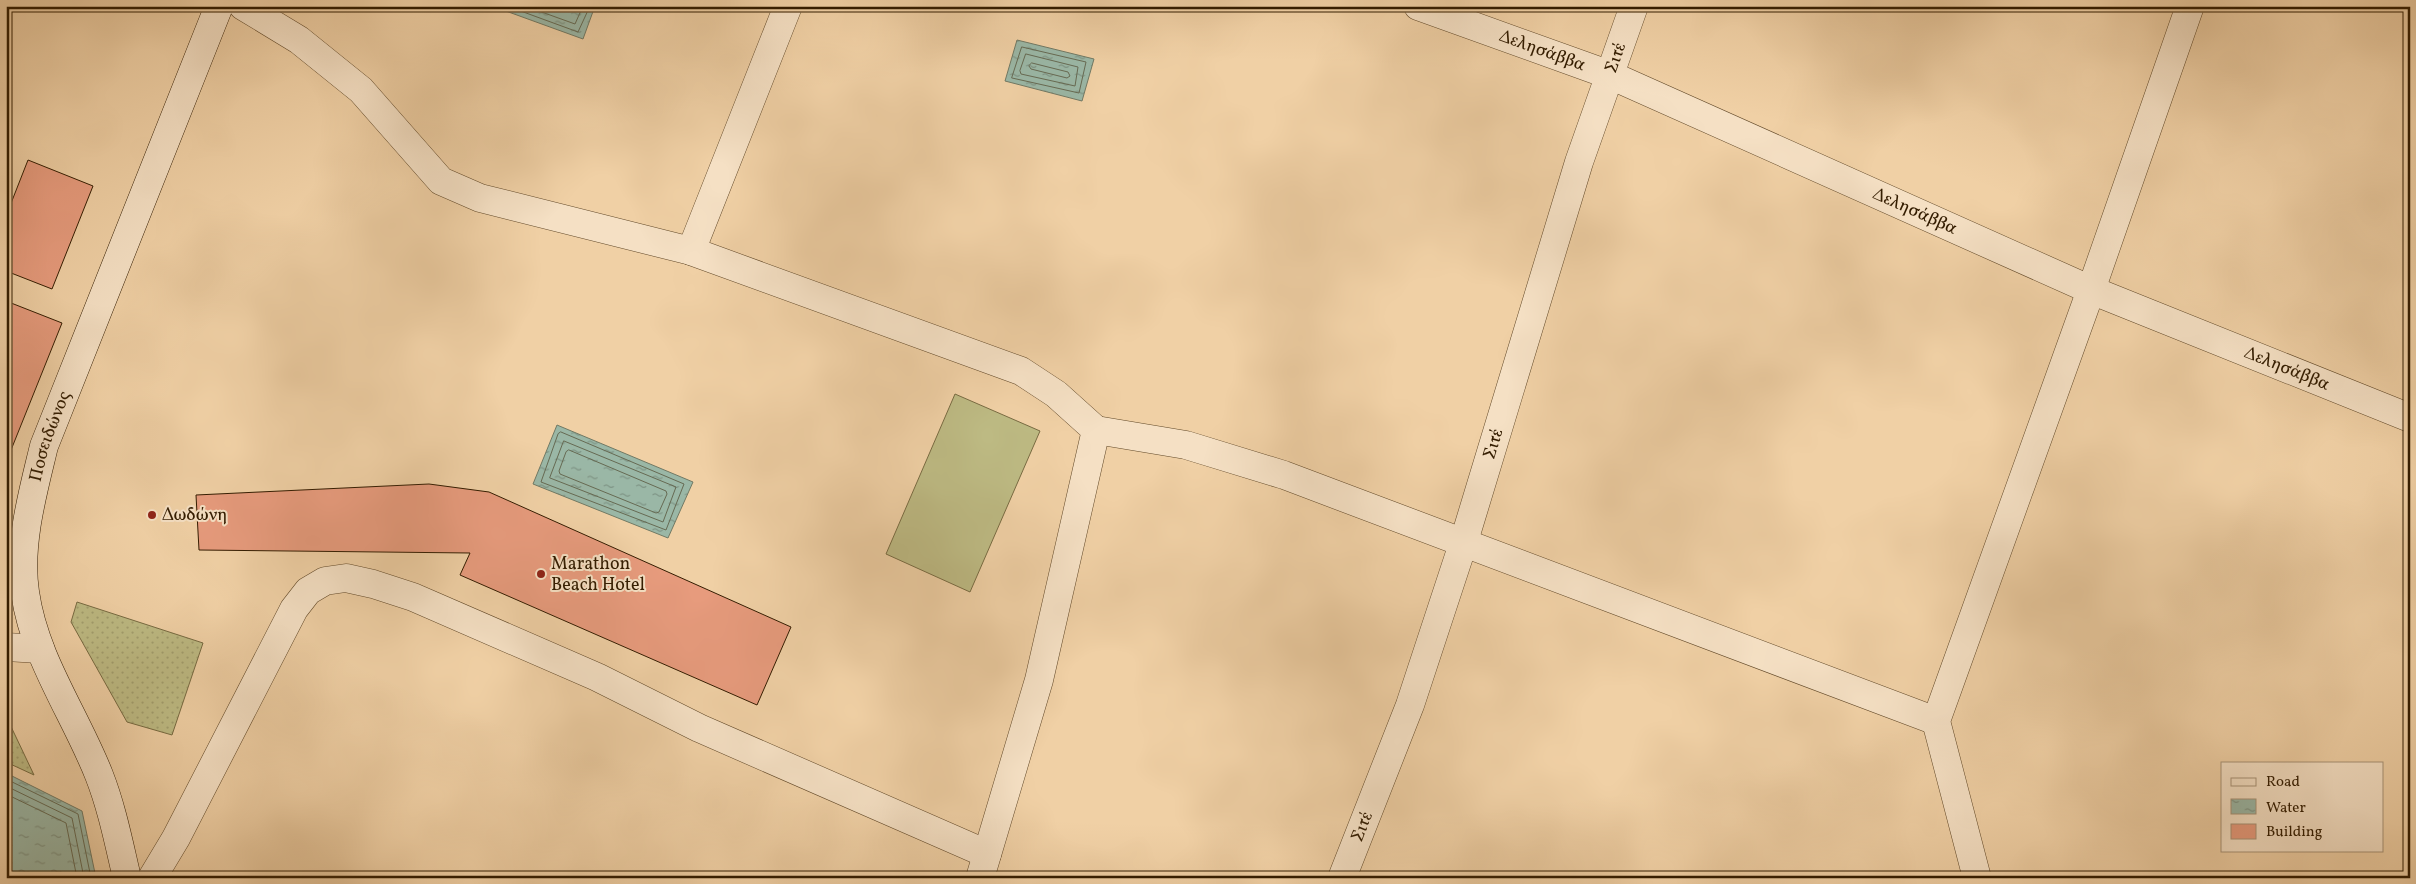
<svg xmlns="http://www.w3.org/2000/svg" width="2416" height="884" viewBox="0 0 2416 884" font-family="Vollkorn,serif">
  <defs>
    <pattern id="grass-dots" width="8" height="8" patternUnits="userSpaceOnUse" patternTransform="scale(1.25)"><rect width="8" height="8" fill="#bdba83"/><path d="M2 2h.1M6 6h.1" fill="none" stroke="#a39f6f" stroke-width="1.8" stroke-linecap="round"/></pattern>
    <pattern id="water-ripples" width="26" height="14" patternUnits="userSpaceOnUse" patternTransform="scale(1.25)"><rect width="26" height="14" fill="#9ab7a6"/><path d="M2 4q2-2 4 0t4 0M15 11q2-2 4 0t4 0" fill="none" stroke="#7e9485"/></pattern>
  </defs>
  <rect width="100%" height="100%" fill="#f0d0a5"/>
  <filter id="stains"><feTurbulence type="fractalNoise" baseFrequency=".004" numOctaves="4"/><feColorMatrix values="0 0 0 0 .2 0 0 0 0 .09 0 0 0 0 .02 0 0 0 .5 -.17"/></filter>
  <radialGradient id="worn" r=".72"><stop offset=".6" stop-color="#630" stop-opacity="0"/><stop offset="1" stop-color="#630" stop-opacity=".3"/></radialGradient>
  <!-- grass -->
  <path fill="url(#grass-dots)" stroke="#786b42" d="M77 602 203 643 172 735 127 722 71 622Z
    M6 716 34 775 6 762Z"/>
  <!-- pitch -->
  <path fill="#bdba83" stroke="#786b42" d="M955 394 1040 431 970 592 886 554Z"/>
  <!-- water -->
  <path fill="url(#water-ripples)" stroke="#717964" d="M492 6H595L583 39Z
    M1017 40 1094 59 1082 101 1005 81Z
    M557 425 693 482 668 538 533 484Z
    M6 773 82 811 96 878H6Z"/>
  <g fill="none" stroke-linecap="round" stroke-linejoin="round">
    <!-- shore -->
    <path stroke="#666a53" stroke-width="1" d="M507 6 578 32 590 6
      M525 6 575 24 583 6
      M1022 47 1086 62 1079 93 1012 78Z
      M1026 54 1078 67 1075 86 1021 74 1020 71Z
      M1032 63 1068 72 1070 76 1067 78 1031 69 1029 66Z
      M561 432 684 484 666 530 541 482 558 434Z
      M564 441 676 487 663 522 550 478Z
      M569 450 666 491 667 494 659 512 656 513 560 474 559 471 566 452Z
      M6 779 78 814 91 878
      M6 786 72 818 84 878
      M6 794 66 823 77 878"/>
  </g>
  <!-- building -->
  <path fill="#e79b7d" stroke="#331c00" d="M28 160 93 186 52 289 6 271V216Z
    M6 301 62 323 7 460H6Z
    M429 484 489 492 791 627 757 705 460 575 470 553 199 550 196 495Z"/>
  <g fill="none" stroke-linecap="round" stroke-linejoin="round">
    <!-- street casing -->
    <g stroke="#624929" stroke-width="29">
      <g id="street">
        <path d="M243 6 299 40 361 90 441 181 480 198 691 251 1021 371 1056 394 1096 430 1039 680 980 878"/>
        <path id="s1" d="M1418 6 1610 75 2091 290 2410 418"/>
        <path d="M691 251 788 6"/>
        <path d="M1096 430 1186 445 1284 475 1936 721"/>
        <path d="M6 647 40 649"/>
        <path d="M152 878 176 838 294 609 308 591 325 581 346 578 373 584 413 597 597 677 699 728 987 854"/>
        <path id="s2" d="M1342 878 1410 705 1464 541 1579 162 1634 6"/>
        <path d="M1977 878 1936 721 2091 290 2190 6"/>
      </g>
    </g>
    <!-- secondary casing -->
    <g stroke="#331c00" stroke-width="29">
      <g id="secondary">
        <path id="s3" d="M127 878C119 844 112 808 99 775 75 714 34 658 25 592 18 544 33 492 44 446L219 6"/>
      </g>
    </g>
    <!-- street -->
    <use href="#street" stroke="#f5e0c4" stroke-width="28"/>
    <!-- secondary -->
    <use href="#secondary" stroke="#f5e0c4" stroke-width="28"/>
  </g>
  <!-- markers -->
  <g fill="#8f2418" stroke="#f5e0c4" stroke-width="2">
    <circle cx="152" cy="515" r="5"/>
    <circle cx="541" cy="574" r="5"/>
  </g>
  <g text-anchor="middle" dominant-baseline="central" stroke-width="4" stroke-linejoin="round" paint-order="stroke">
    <!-- street labels -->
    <g font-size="18" fill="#331c00" stroke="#f5e0c4">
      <text stroke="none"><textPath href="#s1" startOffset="132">Δελησάββα</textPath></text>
      <text stroke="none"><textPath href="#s2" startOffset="865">Σιτέ</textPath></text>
      <text stroke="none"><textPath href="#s1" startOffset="538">Δελησάββα</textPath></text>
      <text stroke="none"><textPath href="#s1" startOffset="942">Δελησάββα</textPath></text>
      <text stroke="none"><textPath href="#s3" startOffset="464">Ποσειδώνος</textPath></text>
      <text stroke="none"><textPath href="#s2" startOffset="460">Σιτέ</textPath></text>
      <text stroke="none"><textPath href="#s2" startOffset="55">Σιτέ</textPath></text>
    </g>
    <!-- poi labels -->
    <g font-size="18" fill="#331c00" stroke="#f5e0c4" text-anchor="start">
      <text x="162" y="515">Δωδώνη</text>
      <text x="551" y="564">Marathon<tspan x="551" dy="21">Beach Hotel</tspan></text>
    </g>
  </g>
  <!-- margin -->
  <rect width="2416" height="884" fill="none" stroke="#f0d0a5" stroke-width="25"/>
  <rect x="8" y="8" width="2401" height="869" fill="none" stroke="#331c00" stroke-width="2.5"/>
  <rect x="12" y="12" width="2391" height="859" fill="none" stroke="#331c00"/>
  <!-- legend -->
  <rect x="2221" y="762" width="162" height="90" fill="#f5e0c4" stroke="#a79276"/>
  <rect x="2231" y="778" width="25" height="8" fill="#f5e0c4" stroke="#a79276"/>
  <text x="2266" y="786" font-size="15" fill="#331c00">Road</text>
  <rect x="2231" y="799" width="25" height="15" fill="url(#water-ripples)" stroke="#a79276"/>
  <text x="2266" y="812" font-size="15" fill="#331c00">Water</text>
  <rect x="2231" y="824" width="25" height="15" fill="#e79b7d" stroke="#a79276"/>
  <text x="2266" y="836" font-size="15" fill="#331c00">Building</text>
  <rect width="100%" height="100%" filter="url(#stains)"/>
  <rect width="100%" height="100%" fill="url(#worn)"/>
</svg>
